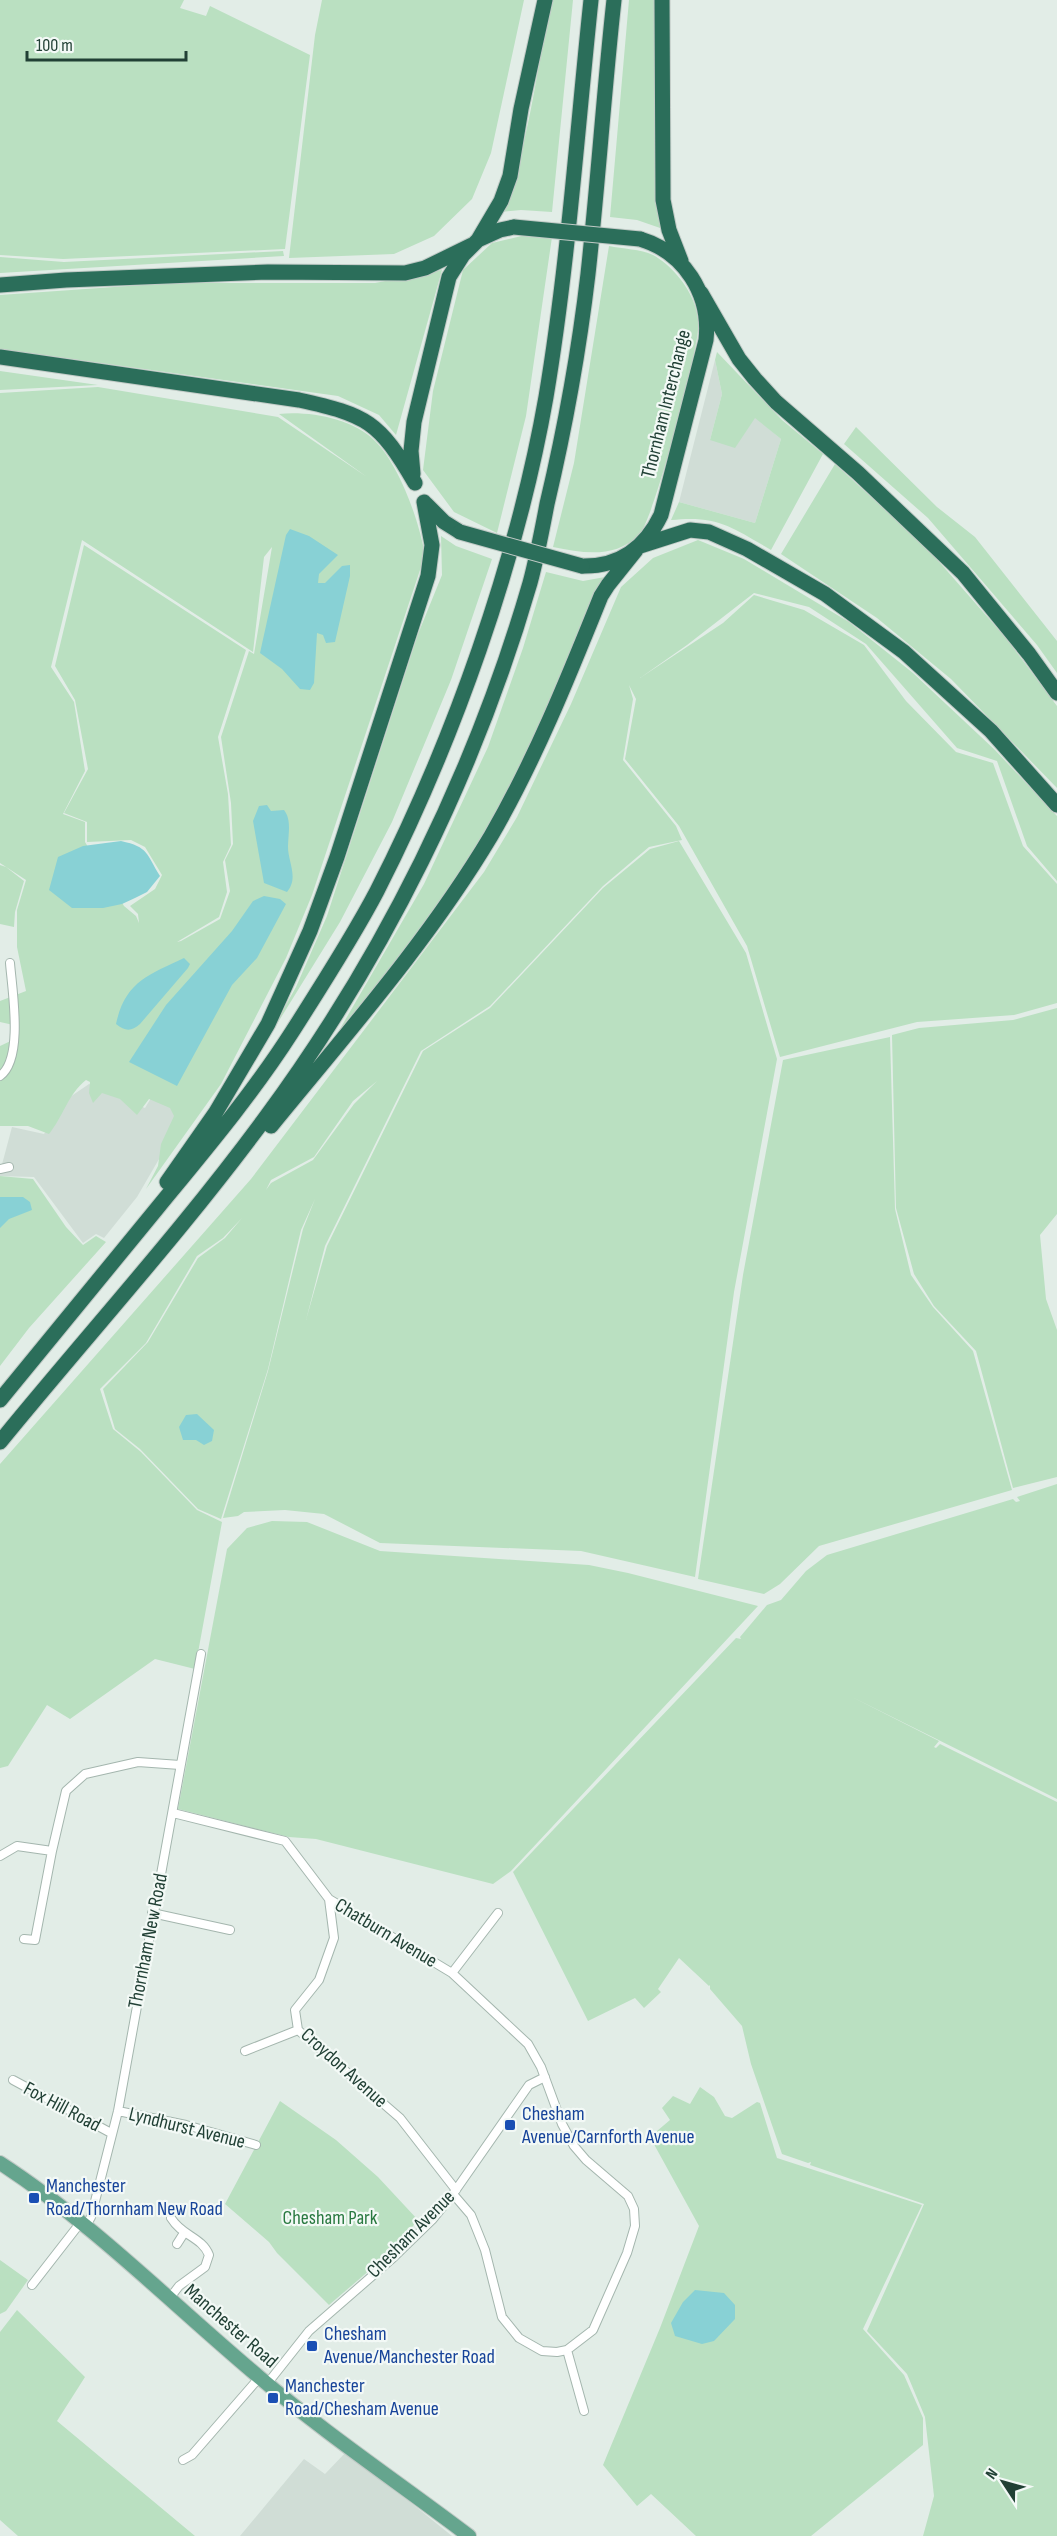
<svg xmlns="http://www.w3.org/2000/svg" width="1057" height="2536" viewBox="0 0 1057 2536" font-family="'Sofia Sans Condensed',sans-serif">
  <rect width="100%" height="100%" fill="#e2ede7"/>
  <!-- built -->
  <path fill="#d0ddd6" d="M715 360 722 394 710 440 755 417 781 439 755 523 679 502Z
    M89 1084 145 1108 154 1093 188 1109 137 1197 104 1238 96 1234 83 1243 34 1177 0 1176V1172L12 1127 44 1134 67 1099Z
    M347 2451 452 2536H240L304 2459 325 2474Z"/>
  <!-- green -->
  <path fill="#bae0c1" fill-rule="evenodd" d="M0 0H184L180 8 206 16 210 6 310 55 285 249 63 259 0 255Z
    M322 0H524L491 153 472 199 434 236 394 254 289 258 315 35Z
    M551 0H573L552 212 521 210 501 212C530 146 536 70 551 0Z
    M629 0H655L663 229 637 220 610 217Z
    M530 234 552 237 526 416 497 533 454 512 423 470 433 391 463 270 492 243Z
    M609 246C622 249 641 249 653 255 670 264 688 285 694 303 697 310 699 323 698 330 696 358 654 519 639 535 614 559 584 553 553 547L574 463Z
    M283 251 284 256 0 273V257L64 262Z
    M442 270 396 435 379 415 338 396 0 349V295L171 283H375Z
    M717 352 782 420 823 454 771 550C732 527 717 515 671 520L679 502 755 523 781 439 755 418 735 448 710 440 722 394 715 360Z
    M0 371 98 385 0 390Z
    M98 387 278 417 367 477 279 414C309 411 352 418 375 441 400 466 419 521 425 555L312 895 286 958 221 1084 146 1189 158 1166 161 1144 174 1116 170 1108 149 1099 137 1115 120 1099 102 1093 93 1103 89 1093 90 1082 86 1080C68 1094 63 1117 49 1134L28 1126H0V1046L17 1038 18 1026 0 1022V1001L26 991 17 947V910L26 880 0 863V393ZM82 540 253 652 264 557 272 547 254 654 249 651 221 737 231 803 233 844 225 860 230 891 220 919 181 941 177 942 219 917 227 892 223 862 231 845 228 794 218 737 246 650 84 545 55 666 75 700 88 769 64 813 87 822V842L131 840 145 847 162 875 155 889 130 906 138 914 139 923 136 916 124 906 85 842V822L63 814 85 771 74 702 51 667Z
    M856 427 937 507 975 537 1057 641V673L1037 645 928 518 844 444Z
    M835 464 927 548 1005 637 1057 706V788L951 679 877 618 781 554Z
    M441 536 456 546 492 559 451 680 392 822 340 922 256 1058 296 987 327 916 418 634 442 575Z
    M698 540 744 559 849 622 913 673 995 750 1057 816V881L1027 846 997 761 957 748 866 644 809 607 754 593 687 645 640 678 723 623 754 595 804 610 864 645 906 701 956 752 993 763 1023 846 1057 884V1003L1014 1015 917 1022 780 1057 747 946 679 826 625 759 636 699 629 685 633 699 623 760 676 826 682 840 649 847 603 886 490 1006 421 1051 325 1246 306 1320 327 1246 423 1051 490 1008 603 888 650 849 679 841 746 953 777 1059 734 1292 695 1577 581 1551 380 1543 324 1514 285 1510 244 1512 238 1516 223 1518 268 1371 303 1229 315 1199 301 1230 268 1369 221 1519 198 1509 140 1449 115 1429 103 1389 148 1342 198 1258 225 1238 242 1218 223 1238 197 1256 146 1343 100 1389 113 1429 141 1452 197 1510 222 1522 195 1669 155 1659 70 1719 47 1705 8 1766 0 1768V1464L251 1179 484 872 517 817 571 704 621 587 653 558ZM377 1081 354 1104 313 1160 271 1183 266 1190 271 1180 314 1157 353 1101Z
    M546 572 583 581 605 577 528 755 469 860 404 950 333 1041 424 884 488 747 523 648Z
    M0 865 6 867 24 881 15 912 14 927 0 924Z
    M1057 1008V1214L1040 1235 1046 1299 1057 1330V1477L1013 1488 976 1351 934 1306 914 1274 896 1208 892 1035 919 1028 1013 1020Z
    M890 1037 895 1209 911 1275 933 1307 973 1351 1012 1490 819 1546 780 1584 764 1594 698 1579 743 1275 783 1060Z
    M0 1176 33 1179 66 1227 83 1245 96 1236 106 1242 29 1328 0 1366Z
    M1057 1484V1799L852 1697 939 1741 934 1747 936 1748 940 1744 1057 1802V2536H923L934 2496 925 2417 907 2374 867 2331 924 2204 810 2165 811 2162 808 2163 782 2154 751 2064 742 2026 710 1989V1985L709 1986 679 1958 658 1989 661 1992 644 2008 635 1998 588 2021 513 1872 736 1638 741 1639 740 1637 767 1605 781 1600 806 1571 827 1555 1013 1499 1016 1502 1020 1501 1017 1497Z
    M272 1521 307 1522 380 1551 589 1565 628 1573 758 1606 511 1871 493 1884 316 1839 289 1837 178 1809 227 1549 247 1528Z
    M700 2087 714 2097 725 2116 732 2118 757 2102 760 2103 777 2158 922 2205 863 2329 904 2375 923 2418V2445L811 2536H696L651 2494 637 2506 603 2465 660 2328 699 2226 650 2137 670 2120 662 2108 673 2096 690 2104Z
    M280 2101 336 2140 378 2177 418 2220 392 2251 329 2305 277 2253 269 2242 225 2204Z
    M0 2260 28 2280 6 2311 0 2314Z
    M17 2310 85 2377 57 2421 195 2536H18L0 2520V2332Z"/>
  <!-- water -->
  <path fill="#88d1d5" d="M290 529 309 536 338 555 319 574 318 583H325L342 566 350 565V576L335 642 326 643 323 635 317 633 314 683 310 690 300 689 282 669 260 653 286 535Z
    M267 805 271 811 284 810C292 820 288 834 288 847 288 862 299 878 287 892L264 883 253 821 259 806Z
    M121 841C149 847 146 854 160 876L147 892 135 898 122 904 103 908H72L49 890 58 857 83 846Z
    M264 896 280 899 286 904 257 958 232 985 177 1086 129 1062 166 1005 232 931 253 901Z
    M184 958 190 964 188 968 140 1024C131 1032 125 1031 116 1024 125 982 148 975 184 958Z
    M0 1197H23L30 1202 32 1210 9 1219 0 1228Z
    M197 1414 214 1430 212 1441 204 1445 196 1440H183L179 1427 186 1415Z
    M695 2290 724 2293 735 2305V2319L714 2341 702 2344 675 2336 671 2323 683 2302Z"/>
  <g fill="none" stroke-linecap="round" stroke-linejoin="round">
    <!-- minor casing -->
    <g stroke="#a4b6ae" stroke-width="10">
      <path id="minor" d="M0 1076C24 1059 12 989 10 963
        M0 1169 9 1167
        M173 1813 285 1841 329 1899 452 1973 528 2044 541 2067 562 2124 574 2146 586 2160 628 2196 634 2209 635 2226 627 2253 593 2330 567 2350 557 2352 542 2351 519 2338 502 2317 485 2250 471 2215 453 2194
        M0 1856 17 1846 52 1851 66 1791 85 1774 138 1762 180 1765
        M329 1899 334 1938 319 1980 295 2010 298 2030 400 2118 456 2190
        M152 1913 230 1930
        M24 1939 35 1940 52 1851
        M452 1973 498 1913
        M245 2051 298 2030
        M13 2080 111 2133
        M118 2111 186 2125 256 2145
        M86 2226 91 2217 118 2111 201 1654
        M177 2244 184 2233
        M32 2285 81 2222
        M169 2299 179 2286 205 2267 209 2255C202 2237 182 2236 171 2218
        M567 2350 584 2411
        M267 2384 309 2331 394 2257 432 2220 453 2194 529 2085 545 2077
        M183 2460 192 2455 259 2378"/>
    </g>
    <!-- primary casing -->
    <g stroke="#c1cac6" stroke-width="16">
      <path id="primary" d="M0 2163C94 2224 173 2305 259 2377 326 2434 399 2483 469 2536"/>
    </g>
    <!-- motorway casing -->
    <g stroke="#c1cac6" stroke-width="17">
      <path id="motorway" d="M662 0 663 200 669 230 681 261
        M478 240 501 201 510 176 521 109 545 0
        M0 285 66 280 268 272 405 273 425 268 472 245
        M701 293 739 359 755 379 776 402 858 473 963 573 1029 654 1057 693
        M0 357 299 400C367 415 379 421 415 483
        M413 474 411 451 414 422 449 277 463 255 478 240 500 230 514 227
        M426 504 444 522 460 532
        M640 546 690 530 709 532 747 549 825 594 904 652 991 731 1057 805
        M582 566C619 567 645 548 661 515L706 340C711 294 684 252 640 239
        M271 1126C347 1033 429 940 491 836 535 760 568 678 601 596L608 585 636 550
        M167 1182 216 1112 268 1024 310 931 337 857 428 576 432 545 424 502
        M0 1400C53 1335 106 1271 159 1206 205 1150 253 1093 292 1032 320 988 353 937 377 891 453 742 517 562 546 397 568 266 577 132 591 0
        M0 1442C89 1333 183 1230 266 1117 384 957 475 773 530 583 537 557 542 530 547 504 565 428 579 351 588 274 598 183 604 91 614 0"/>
    </g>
    <!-- minor -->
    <use href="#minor" stroke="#fff" stroke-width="8"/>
    <!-- primary -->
    <use href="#primary" stroke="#65a58e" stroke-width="14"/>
    <!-- motorway -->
    <use href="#motorway" stroke="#2b6e5a" stroke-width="15"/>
    <!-- motorway-bridge casing -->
    <g stroke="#c1cac6" stroke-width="17" stroke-linecap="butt">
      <path id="motorway-bridge" d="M514 227 640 239
        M460 532 582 566"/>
    </g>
    <!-- motorway-bridge -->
    <use href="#motorway-bridge" stroke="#2b6e5a" stroke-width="15"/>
  </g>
  <!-- markers -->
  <g fill="#1a4fb4" stroke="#f3f9f6" stroke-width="2">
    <rect x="504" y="2119" width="12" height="12" rx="3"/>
    <rect x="28" y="2192" width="12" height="12" rx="3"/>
    <rect x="306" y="2340" width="12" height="12" rx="3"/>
    <rect x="267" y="2392" width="12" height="12" rx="3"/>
  </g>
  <g text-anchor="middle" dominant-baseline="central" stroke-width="4.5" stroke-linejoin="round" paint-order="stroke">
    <!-- street labels -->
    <g font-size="20" fill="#214035" stroke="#f3f9f6">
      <text transform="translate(666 404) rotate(-76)">Thornham Interchange</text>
      <text transform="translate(386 1933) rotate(31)">Chatburn Avenue</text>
      <text transform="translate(148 1941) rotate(-79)">Thornham New Road</text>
      <text transform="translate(344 2068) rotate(42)">Croydon Avenue</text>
      <text transform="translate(62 2107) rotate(28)">Fox Hill Road</text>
      <text transform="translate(187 2128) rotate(14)">Lyndhurst Avenue</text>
      <text transform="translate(411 2234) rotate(-45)">Chesham Avenue</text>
      <text transform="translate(231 2326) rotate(41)">Manchester Road</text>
    </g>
    <!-- transit labels -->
    <g font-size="20" fill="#164399" stroke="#f3f9f6" text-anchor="start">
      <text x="522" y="2114">Chesham<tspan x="522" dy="23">Avenue/Carnforth Avenue</tspan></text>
      <text x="46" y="2186">Manchester<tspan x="46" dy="23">Road/Thornham New Road</tspan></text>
      <text x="324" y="2334">Chesham<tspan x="324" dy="23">Avenue/Manchester Road</tspan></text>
      <text x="285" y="2386">Manchester<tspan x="285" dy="23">Road/Chesham Avenue</tspan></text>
    </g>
    <!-- park labels -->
    <g font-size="20" fill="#297940" stroke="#f3f9f6">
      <text x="330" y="2218">Chesham Park</text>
    </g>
  </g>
  <!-- north arrow -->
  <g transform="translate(1003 2482) rotate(306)" stroke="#f3f9f6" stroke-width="4.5" paint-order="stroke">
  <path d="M0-4.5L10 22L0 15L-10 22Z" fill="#214035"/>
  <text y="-9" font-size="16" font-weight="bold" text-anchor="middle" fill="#214035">N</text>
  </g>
  <!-- scale -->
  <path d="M27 51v9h159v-9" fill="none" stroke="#214035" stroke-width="3"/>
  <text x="36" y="51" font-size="18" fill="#214035" stroke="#f3f9f6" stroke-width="4.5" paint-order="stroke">100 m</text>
</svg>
